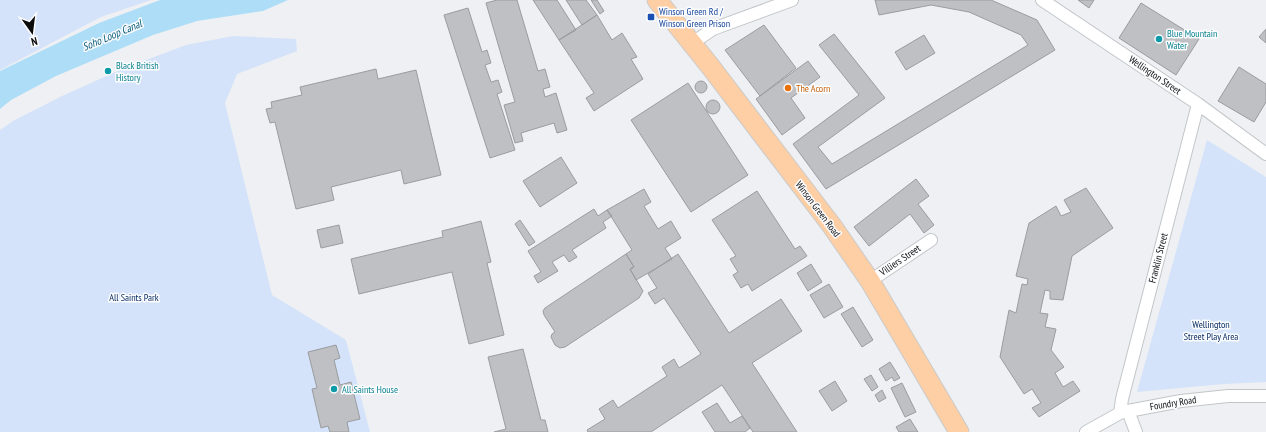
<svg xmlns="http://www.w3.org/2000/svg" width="1266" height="432" viewBox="0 0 1266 432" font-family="'PT Sans Narrow',sans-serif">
  <rect width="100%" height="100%" fill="#eef0f3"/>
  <!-- green -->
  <path fill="#d4e3f9" d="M0 0H151L101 17 0 70Z
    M233 36 296 39 297 51 237 74 225 103 272 295 346 340 370 432H0V130L13 121 62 96 120 70 186 45Z
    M1207 140 1266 177V382L1224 384 1137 392Z"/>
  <!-- water -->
  <path fill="#aedef7" d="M160 0H288L263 11 197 21 153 35 56 76 11 100 0 109V71L99 23Z"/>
  <!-- building -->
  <path fill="#bec0c3" stroke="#9a9c9f" d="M497 0H517L538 71 545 69 550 87 543 89 545 97 556 93 567 130 557 133 554 123 521 133 523 141 515 143 504 105 515 102 486 3Z
    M533 0H557L576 30 559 40Z
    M566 0H586L597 15 582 25Z
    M591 0H597L604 11 600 14Z
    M875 0H991L1037 20 1055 50 826 189 793 144 859 95 819 45 834 34 885 98 818 147 832 164 1028 45 1021 35 969 12 931 5 879 15Z
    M1078 0H1094L1089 8Z
    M1141 3 1199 39 1176 75 1119 38Z
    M468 8 482 52 487 50 491 63 485 65 491 82 498 80 502 92 497 94 515 150 490 158 444 15Z
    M597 15 612 40 622 33 637 57 631 59 643 79 594 111 586 98 594 93 559 40Z
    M764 25 796 68 760 96 725 50Z
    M1266 29V43L1259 37Z
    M924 35 935 53 906 70 895 52Z
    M808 61 820 77 791 98 805 118 782 135 756 99Z
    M1239 67 1266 84V102L1254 122 1218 101Z
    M376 69 378 79 416 70 441 175 404 184 401 170 331 187 334 200 296 209 275 122 270 123 266 109 272 108 271 102 302 95 300 87Z
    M695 87a6 6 0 1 1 12 0a6 6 0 1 1-12 0Z
    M688 83 748 175 691 212 631 120Z
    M706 107a7 7 0 1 1 14 0a7 7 0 1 1-14 0Z
    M561 157 577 183 540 207 523 181Z
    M916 179 929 196 918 204 934 225 924 233 910 214 869 246 854 227Z
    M1086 188 1113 228 1072 256 1063 300 1050 299V291L1045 290 1040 313 1048 314 1045 327 1056 329 1051 350 1064 367 1055 373 1063 387 1073 381 1080 391 1039 417 1032 408 1041 403 1032 389 1024 394 1000 357 1009 310 1016 313 1022 284 1027 285 1028 279 1016 276 1029 223 1056 206 1061 216 1071 212 1064 200Z
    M644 189 651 202 644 206 658 229 671 221 681 238 665 248 672 259 636 280 630 269 634 267 626 254 632 250 607 210Z
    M757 191 795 249 800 246 807 256 752 291 748 284 741 288 733 275 738 272 730 259 736 256 712 220Z
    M594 209 598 216 607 210 612 216 603 222 606 228 572 250 577 257 569 262 564 255 552 262 558 271 538 283 534 276 541 272 528 251Z
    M520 220 535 242 529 246 515 224Z
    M481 221 491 262 487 263 504 335 469 344 452 272 359 294 351 259 443 237 442 231Z
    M339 225 343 243 321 248 317 230Z
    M626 254 634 267 630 269 643 291 639 298 565 347 560 348 555 345 551 337 552 334 555 332 544 315 543 311 545 308Z
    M678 254 729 333 781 299 802 331 752 363 797 432H753L722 385 651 432H588L587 430 605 419 599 409 613 400 618 408 667 376 662 367 674 359 679 368 701 354 664 298 655 304 648 293 657 288 648 274Z
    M811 264 822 282 808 291 797 273Z
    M829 284 843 307 824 318 810 295Z
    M853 307 873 340 862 347 841 314Z
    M336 345 340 358 334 360 340 385 351 382 360 419 347 422 349 432H330L328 426 321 428 312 389 317 388 308 352Z
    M523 349 541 420H545L548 432H494L506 429 488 357Z
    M890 362 900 378 894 381 892 377 886 381 879 369Z
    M871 375 878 387 872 391 864 379Z
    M835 381 847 401 832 411 819 391Z
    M902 383 916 412 905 417 891 388Z
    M882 390 886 398 879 402 875 395Z
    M717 403 730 423 742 416 750 428 745 432H715L702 412Z
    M910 419 918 432H899L896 427Z"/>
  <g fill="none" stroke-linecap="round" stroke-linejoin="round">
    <!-- minor casing -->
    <g stroke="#c3c6c9" stroke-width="14">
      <path id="minor" d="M1042 0 1198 104 1266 154
        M691 44 713 29 792 0
        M870 281 931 240
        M1128 411 1136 432
        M1120 413 1122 399 1198 104
        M1086 432 1120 413 1128 411 1181 401 1228 396H1266"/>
    </g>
    <!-- primary casing -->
    <g stroke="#cacaca" stroke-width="21">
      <path id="primary" d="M657 0 710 66 832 226 870 281 959 432"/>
    </g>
    <!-- minor -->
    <use href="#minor" stroke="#fff" stroke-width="12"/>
    <!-- primary -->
    <use href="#primary" stroke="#fecea4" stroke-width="19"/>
  </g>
  <!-- markers -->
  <rect fill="#1a4fb4" stroke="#fcfdff" stroke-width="1.5" x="647" y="13" width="8" height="8" rx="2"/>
  <g fill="#0f9aa8" stroke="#fcfdff" stroke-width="1.5">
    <circle cx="1159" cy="39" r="4"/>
    <circle cx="108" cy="71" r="4"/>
    <circle cx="334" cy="389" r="4"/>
  </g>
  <circle fill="#e8710a" stroke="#fcfdff" stroke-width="1.5" cx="788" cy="88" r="4"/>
  <g text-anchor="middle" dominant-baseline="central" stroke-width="3" stroke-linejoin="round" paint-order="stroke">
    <!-- transit labels -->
    <g font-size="10" fill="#164399" stroke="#fcfdff" text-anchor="start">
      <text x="659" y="11">Winson Green Rd /<tspan x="659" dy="12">Winson Green Prison</tspan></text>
    </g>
    <!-- culture labels -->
    <g font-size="10" fill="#0d838f" stroke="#fcfdff" text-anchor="start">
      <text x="1167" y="33">Blue Mountain<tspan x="1167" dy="12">Water</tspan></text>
      <text x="116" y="65">Black British<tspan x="116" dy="12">History</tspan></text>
      <text x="342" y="389">All Saints House</text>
    </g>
    <!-- street labels -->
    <g font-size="10" fill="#0c0c0d" stroke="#fcfdff">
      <text transform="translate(1155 75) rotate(34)">Wellington Street</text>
      <text transform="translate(818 209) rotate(53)">Winson Green Road</text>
      <text transform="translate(1158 258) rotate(-76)">Franklin Street</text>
      <text transform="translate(900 260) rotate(-34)">Villiers Street</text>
      <text transform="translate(1173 403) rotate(-9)">Foundry Road</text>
    </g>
    <!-- food labels -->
    <g font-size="10" fill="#c56008" stroke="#fcfdff" text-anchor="start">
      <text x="796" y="88">The Acorn</text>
    </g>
    <!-- park labels -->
    <g font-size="10" fill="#00265c" stroke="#fcfdff">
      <text x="134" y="297">All Saints Park</text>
      <text x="1211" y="324">Wellington<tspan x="1211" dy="12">Street Play Area</tspan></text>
    </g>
    <!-- water labels -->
    <g font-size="11" font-style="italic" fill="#075977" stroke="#fcfdff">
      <text transform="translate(112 35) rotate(-23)">Soho Loop Canal</text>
    </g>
  </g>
  <!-- north arrow -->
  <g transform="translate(32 32) rotate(166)" stroke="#fcfdff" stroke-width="3" paint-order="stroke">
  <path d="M0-3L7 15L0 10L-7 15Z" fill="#0c0c0d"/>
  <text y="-6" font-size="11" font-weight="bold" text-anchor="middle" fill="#0c0c0d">N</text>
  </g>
</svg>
